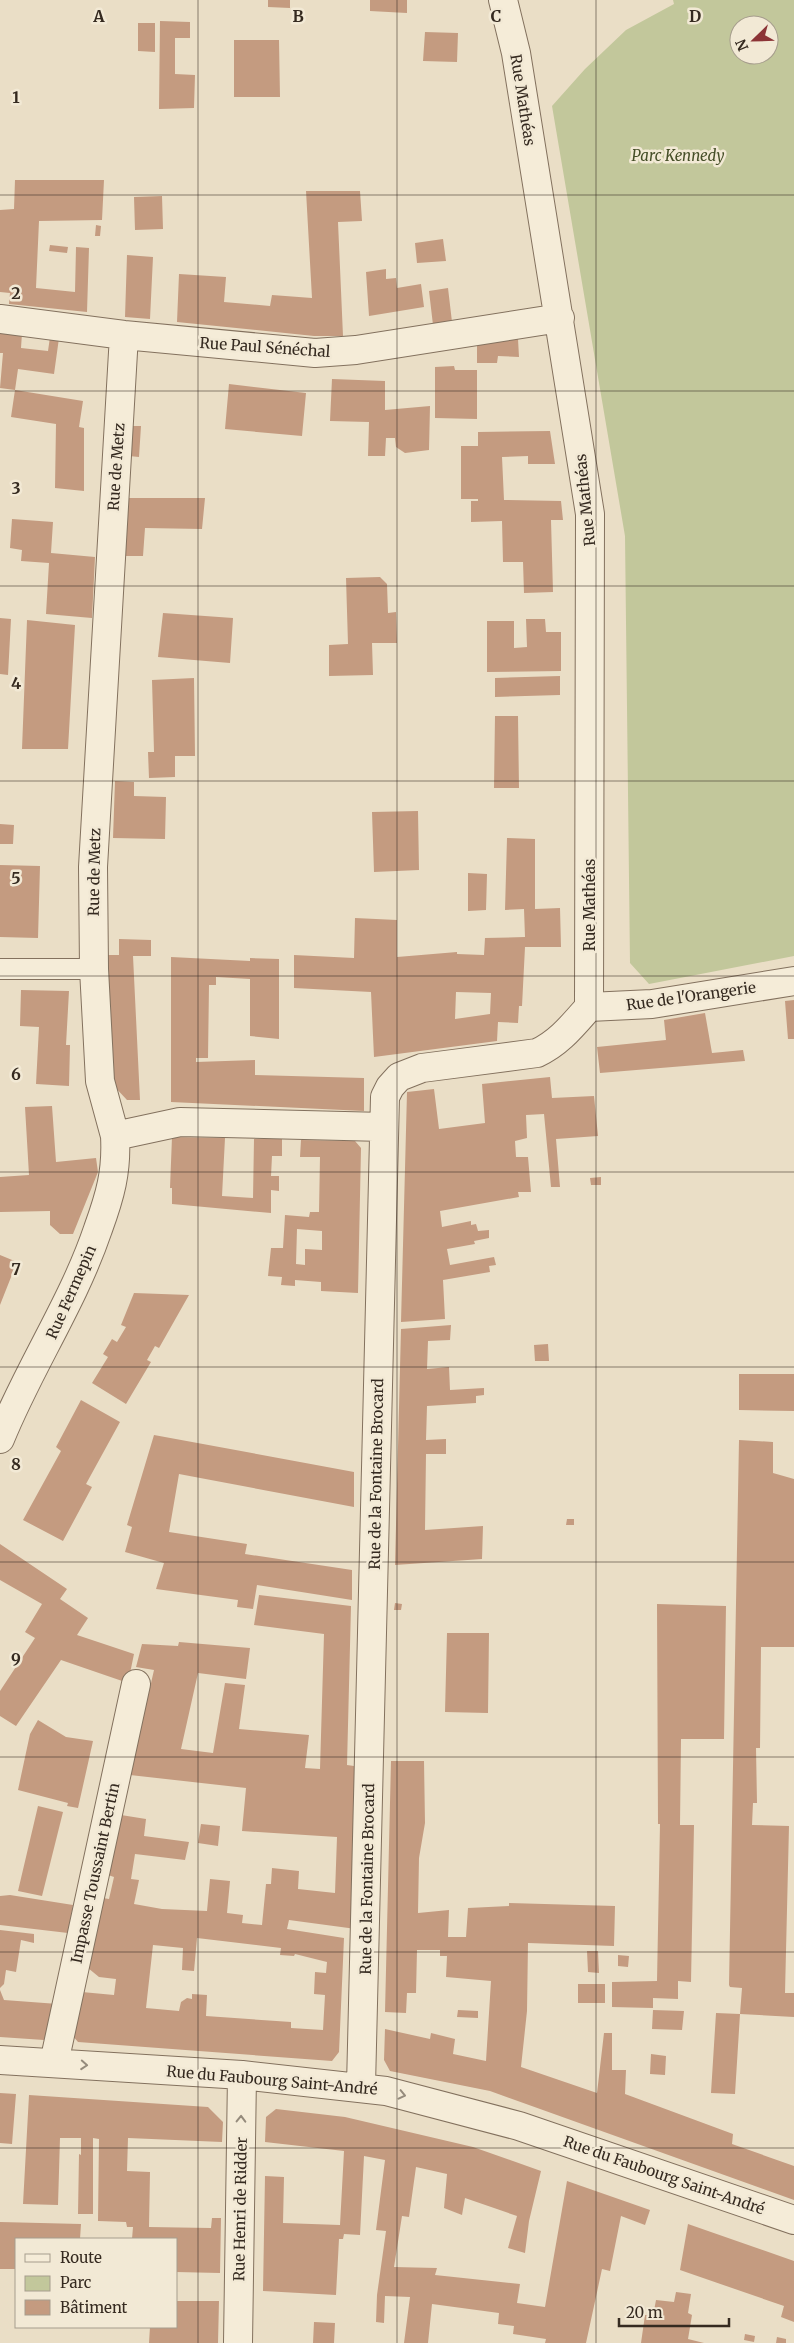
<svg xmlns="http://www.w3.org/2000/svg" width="794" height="2343" viewBox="0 0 794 2343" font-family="Merriweather,serif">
  <rect width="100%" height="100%" fill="#eadec6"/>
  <!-- green -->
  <path fill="#c2c79b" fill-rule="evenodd" d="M673 0H794V956L649 984 630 963 625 536 552 106 585 69 626 30 674 4ZM739 25H769V55H739Z"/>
  <!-- building -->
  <path fill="#c49b80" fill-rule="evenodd" d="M268 0H290V8L268 7Z
    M370 0H407V13L370 11Z
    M160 21 190 22V38H175V74L195 75 194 108 159 109Z
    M138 23H155V52L138 51Z
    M425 32 458 33 457 62 423 61Z
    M234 40H279L280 97H234Z
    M15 180H104L102 220 39 221 36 288 75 292 76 247 89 248 87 312 9 304 10 293 0 292V210L14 209Z
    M306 191H360L362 221 338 222 343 336H314L177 322 179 274 226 277 224 302 270 306 272 295 312 298Z
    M162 196 163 229 135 230 134 197Z
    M96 225 101 226 100 236H95Z
    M443 239 446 261 417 263 415 243Z
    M50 245 68 247 67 253 49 251Z
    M127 255 153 257 150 319 125 317Z
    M386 269V279L396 278 397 288 421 284 424 307 369 316 366 272Z
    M448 288 452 322 433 325 429 291Z
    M0 331 22 333 21 348 48 351 50 337 59 338 54 374 18 369 15 390 0 388 3 353H0Z
    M518 339 519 357 498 356 497 363H477V345Z
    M454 366 455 370H477V419L435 418V367Z
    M332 379 385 381V410L430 406 429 450 405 453 396 447 395 438H386L385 456H368L369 422 330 421Z
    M229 384 306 393 302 436 225 429Z
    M15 390 83 401 79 427 84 428V491L55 488 56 424 11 417Z
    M131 426H141L139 457 129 456Z
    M550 431 555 464H528V456L502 457 504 500 561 501 563 520H551L553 592 524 593 523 562H503L502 521 471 522V501H478V499H461V446H478V432Z
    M127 498H205L202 529 145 528 143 556H123Z
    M12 519 53 522 51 553 95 557 92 618 46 614 49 563 21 561 22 550 10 548Z
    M380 577 387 584 388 613 396 612 397 643H372L373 675 329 676V645L348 644 346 578Z
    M163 613 233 618 230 663 158 657Z
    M0 618 11 619 8 675 0 674Z
    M526 619H545L546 632H561V671L487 672V621H514V648L527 647Z
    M27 620 75 625 68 749H22Z
    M560 676V695L495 697V678Z
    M194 678 195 756H175V777L149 778 148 752H154L152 680Z
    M495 716H518L519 788H494Z
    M115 781 134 782V796L166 797 165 839 113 838Z
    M418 811 419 870 374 872 372 812Z
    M0 824 14 825 13 844H0Z
    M507 838 535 839V909L560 908 561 947H525L522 1006H519L518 1023 498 1022 497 1041 374 1057 371 992 294 988V955L354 958 355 918 397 920V957L457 952V954L484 955 485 938 525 937 524 909 505 910ZM456 992 491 993 490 1014 455 1019Z
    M0 865 40 866 38 938 0 937Z
    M468 873 487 874 486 910 468 911Z
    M119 939 151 940V956H133L140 1100H127L113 1085 107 955H119Z
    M171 957 250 961V958L279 959V1039L250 1036V979L216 977V985H209L208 1058H196V1062L255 1060V1075L364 1078V1111L171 1102Z
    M21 990 69 991 66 1045H70L69 1086 36 1084 39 1027 20 1026Z
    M794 1000V1039H788L785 1001Z
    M705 1013 712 1053 743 1050 745 1061 600 1073 597 1047 666 1040 664 1020Z
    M550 1077 552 1098 594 1096 598 1136 556 1139 560 1187H551L544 1114 526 1115 527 1138 515 1141 516 1157H528L531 1192H518L519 1197 440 1211 442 1227 471 1221V1225L476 1224 478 1231 489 1230V1238L474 1241 475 1244 447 1249 450 1265 494 1257 496 1265 489 1266 490 1272 443 1280 445 1319 401 1322 407 1092 434 1089 439 1129 485 1123 482 1084Z
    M52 1106 56 1162 96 1158 98 1172 73 1234H60L50 1225V1211L0 1212V1177L29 1175 25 1107Z
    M172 1137 225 1138 222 1196 253 1198 254 1139H282V1156H272L271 1176H279V1191L271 1190V1213L172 1204V1188H170Z
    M301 1140 355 1141 361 1148 358 1293 321 1291V1282L295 1280V1286L281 1285 282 1277 268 1276 271 1248H283L285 1215 309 1217 310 1212H319L320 1157H300ZM297 1229 322 1231V1250L305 1249V1265L296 1264Z
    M601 1177V1185H591L590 1178Z
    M0 1255 17 1262 0 1305Z
    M134 1293 189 1295 159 1348 155 1346 147 1360 151 1362 126 1404 92 1383 108 1357 103 1354 112 1339 117 1342 126 1327 121 1325Z
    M451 1325 450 1340 428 1341 427 1369 449 1367 450 1390 484 1388V1395L476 1396V1403L427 1406 426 1440 446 1439V1454H426L425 1530 483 1526 482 1559 395 1565 401 1329Z
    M548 1344 549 1361H535L534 1345Z
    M739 1374H794V1411L739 1410Z
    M81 1400 120 1422 86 1484 92 1487 63 1541 23 1520 61 1451 56 1447Z
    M154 1435 354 1472V1507L179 1474 169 1532 247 1544 245 1554 352 1570V1600L257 1585 253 1609 237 1607 238 1600 156 1589 164 1563 125 1552 132 1527 127 1525Z
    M739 1440 773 1442V1473L794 1479V1647H761L760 1748H756L757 1803H753L752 1825 789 1826 785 1993H794V2017L740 2014 742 1988 730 1987 729 1985Z
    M567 1519H574V1525H566Z
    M0 1544 67 1589 60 1599 88 1618 77 1635 134 1654 128 1683 61 1660 16 1726 0 1716V1691L35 1638 25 1632 42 1604 0 1580Z
    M259 1595 351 1606 347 1765 361 1767 356 1929 289 1920 287 1929 344 1938 339 2052 332 2061 78 2042 72 2035 82 1992 114 1995 116 1979 99 1977 88 1968 103 1898 109 1899 114 1877 108 1875 121 1815 146 1819 144 1836 189 1842 185 1860 135 1854 131 1879 139 1880 134 1904 162 1909 207 1911 210 1879 230 1881 227 1913 243 1915 242 1923 262 1925 266 1884H271L272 1868 299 1871 298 1889 335 1893 337 1837 242 1831 246 1788 130 1775 154 1670 136 1667 142 1644 178 1646 179 1642 250 1648 246 1679 198 1673 181 1749 213 1753 225 1683 245 1685 239 1729 309 1735 305 1768 320 1769 324 1634 254 1625ZM197 1938 281 1948 280 1955 294 1956 295 1954 327 1962 326 1973 315 1972 314 1994 325 1995 323 2030 291 2028V2022L206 2016 207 1995 192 1994V1999L187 1998 181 2002 179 2011 146 2008 153 1945 183 1948 182 1970 194 1971Z
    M395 1603 402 1604 401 1610H394Z
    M657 1604 726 1606 724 1739H681L680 1825H694L691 1982 678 1981V1999L653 1998V2008L612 2007V1982L657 1981 660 1824H658Z
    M447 1633H489L488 1713 445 1712Z
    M38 1720 66 1737 93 1741 78 1808 67 1806 68 1803 18 1790 30 1734Z
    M391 1761H424L425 1823 419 1858 418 1913 449 1910 448 1937H466L468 1908 509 1906V1903L615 1906 614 1946 528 1943 527 2011 521 2067 597 2093 604 2033H612V2070H626L625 2094 733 2134 732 2144 794 2166V2200L490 2091 390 2071 384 2060 385 2029 430 2039 431 2033 455 2039 453 2054 486 2061 491 1981 446 1977 447 1956H440V1950H417L416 1993H407L406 2013 385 2012Z
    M38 1806 63 1812 42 1896 18 1891Z
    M201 1824 220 1826 218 1846 198 1843Z
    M10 1895 73 1905 68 1933 0 1925V1896Z
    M0 1930 34 1934V1943L21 1940 16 1972 6 1970 4 1984 0 1988Z
    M587 1951H598L599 1973 588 1972Z
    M618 1955 629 1956 628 1967 618 1966Z
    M578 1984H605V2003H578Z
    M0 1990 4 2000 58 2004 52 2031 44 2040 0 2037Z
    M458 2010 478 2011V2018L457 2017Z
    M653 2010 684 2011 682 2030 652 2029Z
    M716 2013 740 2014 735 2094 711 2093Z
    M651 2054 666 2056 665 2075 650 2074Z
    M0 2093 16 2094 12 2144 0 2143Z
    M29 2095 208 2107 223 2122 222 2142 128 2138 127 2171 150 2172 149 2227 211 2228 212 2218H221L220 2273 176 2272V2239H132L133 2227H127L126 2222 98 2221 99 2139 93 2138V2214H78L79 2154 81 2155V2138H60L58 2205 23 2204Z
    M276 2109 345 2117 473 2147 541 2171 529 2221 525 2253 508 2248 517 2216 465 2198 462 2215 444 2208 447 2174 416 2167 409 2217 402 2216 394 2267 437 2268 435 2275 520 2284 517 2303 545 2307 567 2181 650 2210 645 2225 621 2216 610 2271 602 2269 586 2343H545L546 2339 513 2334 514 2326 498 2324 499 2313 432 2304 428 2343H404L410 2297 385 2296 384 2323 376 2322 377 2295 386 2231 376 2230 385 2160 364 2156 360 2235 344 2234 343 2239H339L336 2295 263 2291 265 2176 284 2177 283 2223 340 2225 344 2151 265 2142 266 2117Z
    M0 2222 81 2224 80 2239H16V2269H0Z
    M688 2224 794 2261V2322L781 2317 784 2306 680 2270Z
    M676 2292 691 2294 688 2313 692 2315 688 2339 704 2343H641L645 2315 653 2316 656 2300 674 2302Z
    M176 2301H219L218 2343H149L150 2327H176Z
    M314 2322 335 2323 334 2343H313Z
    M745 2334 755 2336 754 2342 744 2340Z
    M777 2337 786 2339V2343H776Z"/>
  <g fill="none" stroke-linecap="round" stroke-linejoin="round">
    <!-- service casing -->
    <g stroke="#83715e" stroke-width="22">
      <path id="service" d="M0 969H94"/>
    </g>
    <!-- minor casing -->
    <g stroke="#83715e" stroke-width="30">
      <path id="minor" d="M503 0 516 53 590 514 589 1007
        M0 319 124 335 315 353 356 350 560 318
        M124 335 93 867 94 969 100 1081 115 1136 180 1122 384 1127
        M589 1007 652 1004 794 981
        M0 1439C29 1367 73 1303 98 1229 110 1196 117 1172 115 1136
        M0 2060 242 2075 386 2091 519 2126 794 2220
        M54 2063 136 1684
        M361 2086 385 1097 390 1087 399 1077 422 1068 537 1053C559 1043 573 1025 589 1007
        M238 2343 242 2075"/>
    </g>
    <!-- service -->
    <use href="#service" stroke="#f5ecd8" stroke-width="20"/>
    <!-- minor -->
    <use href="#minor" stroke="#f5ecd8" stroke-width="28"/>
  </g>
  <!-- one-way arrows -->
  <defs><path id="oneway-chevron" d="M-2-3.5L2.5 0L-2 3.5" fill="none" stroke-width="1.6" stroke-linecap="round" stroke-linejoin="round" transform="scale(1.25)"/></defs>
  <g stroke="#958b7c">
    <use href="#oneway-chevron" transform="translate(84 2065) rotate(4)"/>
    <use href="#oneway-chevron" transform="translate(402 2095) rotate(13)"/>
    <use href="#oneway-chevron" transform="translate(241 2119) rotate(-89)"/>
  </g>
  <!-- grid -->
  <path fill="none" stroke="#352a20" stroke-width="1" stroke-opacity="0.55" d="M198 0V2343M397 0V2343M596 0V2343M0 195H794M0 391H794M0 586H794M0 781H794M0 976H794M0 1172H794M0 1367H794M0 1562H794M0 1757H794M0 1952H794M0 2148H794"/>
  <g text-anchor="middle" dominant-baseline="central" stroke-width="5" stroke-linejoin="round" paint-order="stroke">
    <!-- street labels -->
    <g font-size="15" fill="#352a20" stroke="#f2e9d5">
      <text transform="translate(523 100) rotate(81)">Rue Mathéas</text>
      <text transform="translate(265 347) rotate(4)">Rue Paul Sénéchal</text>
      <text transform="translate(116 467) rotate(-86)">Rue de Metz</text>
      <text transform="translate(585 500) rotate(-96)">Rue Mathéas</text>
      <text transform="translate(94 872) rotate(-89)">Rue de Metz</text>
      <text transform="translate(589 905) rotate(-90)">Rue Mathéas</text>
      <text transform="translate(691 996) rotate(-8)">Rue de l'Orangerie</text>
      <text transform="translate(71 1292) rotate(-66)">Rue Fermepin</text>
      <text transform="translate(376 1474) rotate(-89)">Rue de la Fontaine Brocard</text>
      <text transform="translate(95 1873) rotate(-78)">Impasse Toussaint Bertin</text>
      <text transform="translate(367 1879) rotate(-89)">Rue de la Fontaine Brocard</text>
      <text transform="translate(272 2080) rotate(5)">Rue du Faubourg Saint-André</text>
      <text transform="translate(664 2175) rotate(19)">Rue du Faubourg Saint-André</text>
      <text transform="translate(240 2209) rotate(-89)">Rue Henri de Ridder</text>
    </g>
    <!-- park labels -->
    <g font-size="15" font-style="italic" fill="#464f28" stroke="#f2e9d5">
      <text x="678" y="155">Parc Kennedy</text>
    </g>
  </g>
  <g font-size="16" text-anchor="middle" font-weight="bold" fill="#352a20" stroke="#f2e9d5" stroke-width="5" stroke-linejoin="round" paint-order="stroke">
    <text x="99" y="22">A</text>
    <text x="298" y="22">B</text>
    <text x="496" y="22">C</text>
    <text x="695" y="22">D</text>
    <text x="16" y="103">1</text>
    <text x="16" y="299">2</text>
    <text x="16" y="494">3</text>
    <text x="16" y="689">4</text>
    <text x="16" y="884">5</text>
    <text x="16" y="1080">6</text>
    <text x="16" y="1275">7</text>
    <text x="16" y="1470">8</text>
    <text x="16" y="1665">9</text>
  </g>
  <!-- legend -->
  <rect x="15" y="2238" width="162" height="90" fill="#f2e9d5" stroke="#a69d8d"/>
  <rect x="25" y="2254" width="25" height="8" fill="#f5ecd8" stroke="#a69d8d"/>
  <text x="60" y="2263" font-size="15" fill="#352a20">Route</text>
  <rect x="25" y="2276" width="25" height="15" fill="#c2c79b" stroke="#a69d8d"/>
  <text x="60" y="2288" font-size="15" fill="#352a20">Parc</text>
  <rect x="25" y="2300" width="25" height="15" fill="#c49b80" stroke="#a69d8d"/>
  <text x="60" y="2313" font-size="15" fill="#352a20">Bâtiment</text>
  <!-- north arrow -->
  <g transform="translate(754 40) rotate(247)"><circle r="24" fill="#f2e9d5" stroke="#a69d8d"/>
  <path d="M0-4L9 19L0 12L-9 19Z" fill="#8c3436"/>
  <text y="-8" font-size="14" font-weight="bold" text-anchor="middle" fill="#352a20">N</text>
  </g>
  <!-- scale -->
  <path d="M619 2318v8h110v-8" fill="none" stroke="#352a20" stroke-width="2.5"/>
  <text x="626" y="2318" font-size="15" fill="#352a20" stroke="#f2e9d5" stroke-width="4" paint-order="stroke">20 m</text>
</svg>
